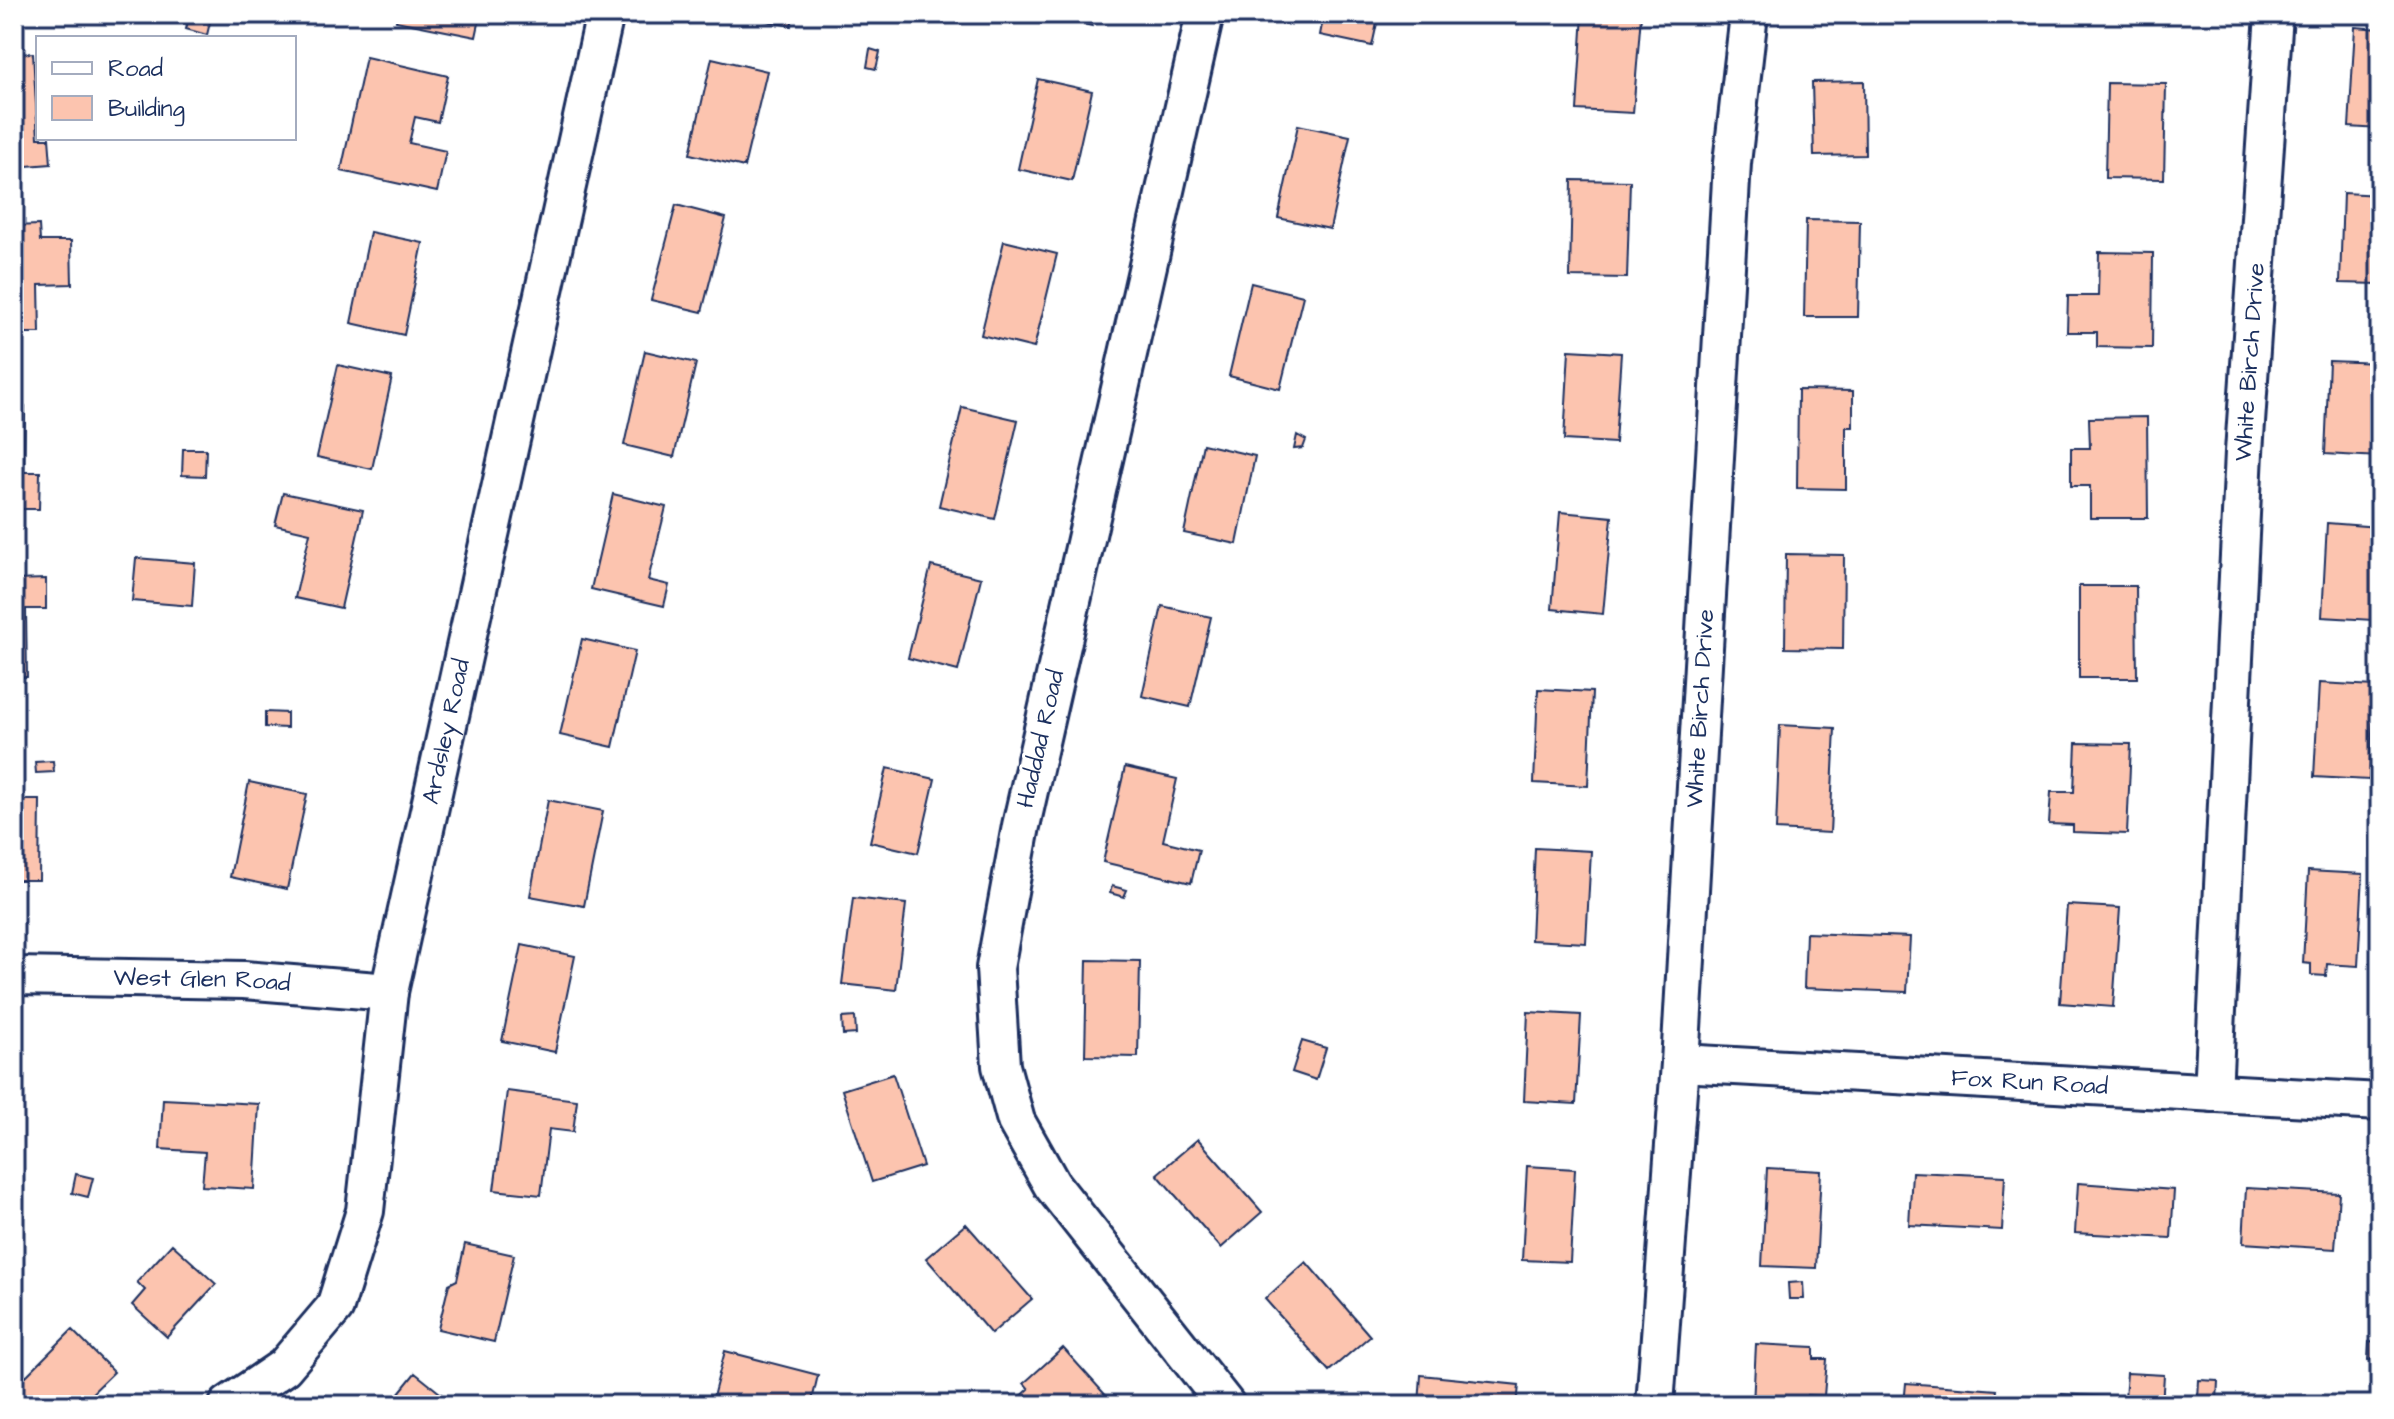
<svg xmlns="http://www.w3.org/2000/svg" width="2394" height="1419" viewBox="0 0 2394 1419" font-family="'Architects Daughter',sans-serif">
  <rect width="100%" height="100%" fill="#fff"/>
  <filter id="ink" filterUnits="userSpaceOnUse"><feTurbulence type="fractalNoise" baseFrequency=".0125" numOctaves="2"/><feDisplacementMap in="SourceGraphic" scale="16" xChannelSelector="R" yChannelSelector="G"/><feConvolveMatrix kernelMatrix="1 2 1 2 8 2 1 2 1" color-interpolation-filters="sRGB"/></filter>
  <g filter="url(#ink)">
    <!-- building -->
    <path fill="#fcc4af" stroke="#1b2f5e" stroke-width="2" d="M190 14 211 18 207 35 186 29Z
      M397 14H481L476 37 396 21Z
      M733 14H794L791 26Z
      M1044 14H1095L1092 26Z
      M1324 14H1379L1372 46 1320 35Z
      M1583 14 1641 15 1633 113 1577 110Z
      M2355 27 2380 29V129L2349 127Z
      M870 49 880 52 876 69 867 67Z
      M33 53 38 138H49L51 164 14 167V54Z
      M366 57 448 76 438 122 415 117 409 143 446 151 437 192 341 171Z
      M712 58 767 71 744 167 690 154Z
      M1038 79 1092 91 1072 181 1018 169Z
      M1864 81 1865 155 1814 156 1812 82Z
      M2107 83 2166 84 2164 179 2105 178Z
      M1298 125 1350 136 1330 229 1278 218Z
      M1572 180 1630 181 1627 278 1570 277Z
      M2343 193 2380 195V284L2340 283Z
      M676 205 726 218 702 312 651 300Z
      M1806 220 1860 221 1858 317H1804Z
      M39 225 40 241H71L72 284 39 285 40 333H14V226Z
      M370 232 423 243 404 335 351 323Z
      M1004 241 1057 254 1034 348 981 335Z
      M2099 252 2153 253 2152 348 2097 347V332H2067L2068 296H2098Z
      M1251 283 1303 296 1280 389 1229 376Z
      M1569 350 1621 353 1615 443 1564 440Z
      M645 351 696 363 674 457 624 445Z
      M2329 361 2380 363V457L2325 454Z
      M338 365 392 377 372 469 317 457Z
      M1798 390 1853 391V427H1846V489L1797 488Z
      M14 406H25L24 472H40L39 509H14Z
      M962 407 1018 420 995 519 939 506Z
      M2147 417 2148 518H2090V486H2071V448H2090L2089 418Z
      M1297 435 1306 440 1303 448 1294 449Z
      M1203 444 1255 456 1237 544 1184 533Z
      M183 449H206L205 476 182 475Z
      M283 493 363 510 341 608 295 598 310 533 275 525Z
      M613 494 666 507 648 580 669 585 664 606 591 589Z
      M1560 512 1612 517 1603 614 1552 609Z
      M2327 523 2378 527 2373 620 2322 617Z
      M1786 554 1844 555 1843 649 1785 648Z
      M136 558 195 563 192 606 132 601Z
      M931 566 981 578 958 671 908 658Z
      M46 579V609H26L27 677H14V580Z
      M2079 586H2136L2137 678H2079Z
      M1162 606 1211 617 1190 707 1142 696Z
      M582 639 635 651 613 747 560 735Z
      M2319 683 2375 686 2369 780 2314 777Z
      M1538 689 1592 692 1588 786 1534 783Z
      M265 712 287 713V728L265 727Z
      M1780 725 1835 728 1830 833 1776 830Z
      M2076 743 2131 744 2127 834 2073 832V825L2049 824 2051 792H2074Z
      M14 755H19V800H40L39 880H14Z
      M53 761 54 772 36 773 35 762Z
      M1125 767 1177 779 1163 841 1199 850 1191 883 1103 862Z
      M887 768 935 779 918 853 870 842Z
      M249 782 307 794 287 889 230 877Z
      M548 800 603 811 584 906 530 896Z
      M1535 848 1591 851 1586 943 1531 940Z
      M2308 871 2363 874 2358 966 2327 964 2326 976 2311 975V964L2303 963Z
      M1112 886 1127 890 1124 897 1110 893Z
      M853 898 906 904 896 990 842 984Z
      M2067 905 2120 908 2113 1007 2060 1003Z
      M1806 933 1910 937 1907 992 1804 988Z
      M522 945 575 956 555 1052 502 1041Z
      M1087 960 1140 961 1138 1057 1085 1056Z
      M1528 1012 1581 1015 1576 1104 1524 1101Z
      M855 1017 856 1034 843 1035 842 1018Z
      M1302 1041 1326 1048 1316 1080 1292 1072Z
      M893 1074 923 1166 872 1182 842 1090Z
      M507 1091 577 1100 573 1132 549 1129 541 1195 494 1190Z
      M163 1099 259 1104 254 1189 202 1186 205 1152 160 1149Z
      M1198 1139 1262 1212 1221 1248 1157 1174Z
      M1527 1166 1575 1169 1570 1262 1522 1260Z
      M1767 1168 1821 1171 1816 1268 1762 1266Z
      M1912 1172 2005 1176 2002 1230 1909 1225Z
      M76 1174 93 1178 88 1197 72 1193Z
      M2078 1183 2174 1190 2171 1238 2075 1233Z
      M2246 1188 2339 1193 2335 1249 2243 1243Z
      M966 1224 1032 1299 991 1334 926 1258Z
      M172 1244 216 1284 167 1337 132 1305 145 1290 137 1282Z
      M465 1244 514 1255 494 1342 438 1329 449 1284 457 1280Z
      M1306 1262 1370 1336 1329 1371 1265 1299Z
      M1803 1282 1804 1299H1789L1788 1283Z
      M72 1330 114 1372 80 1405H21L14 1398V1388Z
      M2369 1342 2377 1343 2376 1360H2368Z
      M1756 1344 1814 1347V1359H1827L1824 1396 1808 1395V1405H1753Z
      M1063 1348 1110 1400 1105 1405H1012L1029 1389 1024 1383Z
      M725 1351 818 1375 811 1405H746L713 1397Z
      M415 1373 450 1401 446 1405H379L384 1399 390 1404Z
      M2127 1373 2164 1375 2162 1405H2062V1394L2125 1398Z
      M1421 1375 1519 1385 1517 1405H1419Z
      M2199 1380 2218 1381 2217 1401 2198 1399Z
      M1906 1383 1997 1390 1995 1405H1904Z"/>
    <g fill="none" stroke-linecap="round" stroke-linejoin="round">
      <!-- minor casing -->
      <g stroke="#1b2f5e" stroke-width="42">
        <g id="minor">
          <path d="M1205 14 1021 826 995 968 1001 1066 1016 1121 1052 1185 1226 1405"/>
          <path id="s1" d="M14 976 244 980 389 992"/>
          <path id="s2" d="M1680 1063 2380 1102"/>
          <path id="s3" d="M2213 1093 2244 452 2274 14"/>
          <path id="s4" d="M228 1405 284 1367 335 1307 365 1211 389 992 605 14"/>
          <path id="s5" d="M1655 1405 1680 1063 1732 163 1749 14"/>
        </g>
      </g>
      <!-- minor -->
      <use href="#minor" stroke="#fff" stroke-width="36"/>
    </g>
  </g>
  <g text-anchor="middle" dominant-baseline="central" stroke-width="6" stroke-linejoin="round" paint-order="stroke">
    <!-- street labels -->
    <g font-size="24" fill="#1b2f5e" stroke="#fff">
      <text stroke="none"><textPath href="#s3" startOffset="732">White Birch Drive</textPath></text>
      <text stroke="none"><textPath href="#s5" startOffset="698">White Birch Drive</textPath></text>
      <text stroke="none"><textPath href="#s4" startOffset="734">Ardsley Road</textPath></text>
      <text transform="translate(1041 739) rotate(-77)">Haddad Road</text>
      <text stroke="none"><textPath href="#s1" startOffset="188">West Glen Road</textPath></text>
      <text stroke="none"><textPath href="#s2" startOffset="350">Fox Run Road</textPath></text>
    </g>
  </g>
  <!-- margin -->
  <rect width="2394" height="1419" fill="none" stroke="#fff" stroke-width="48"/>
  <rect x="24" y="24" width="2346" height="1371" fill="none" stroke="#1b2f5e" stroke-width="3" filter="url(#ink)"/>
  <!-- legend -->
  <rect x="36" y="36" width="260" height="104" fill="#ffffff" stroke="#a4acbf" stroke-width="2"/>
  <rect x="52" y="62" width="40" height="12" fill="#ffffff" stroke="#a4acbf" stroke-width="2"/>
  <text x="108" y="76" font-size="24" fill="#1b2f5e">Road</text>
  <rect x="52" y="96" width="40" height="24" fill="#fcc4af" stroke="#a4acbf" stroke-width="2"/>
  <text x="108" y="116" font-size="24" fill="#1b2f5e">Building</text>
</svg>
